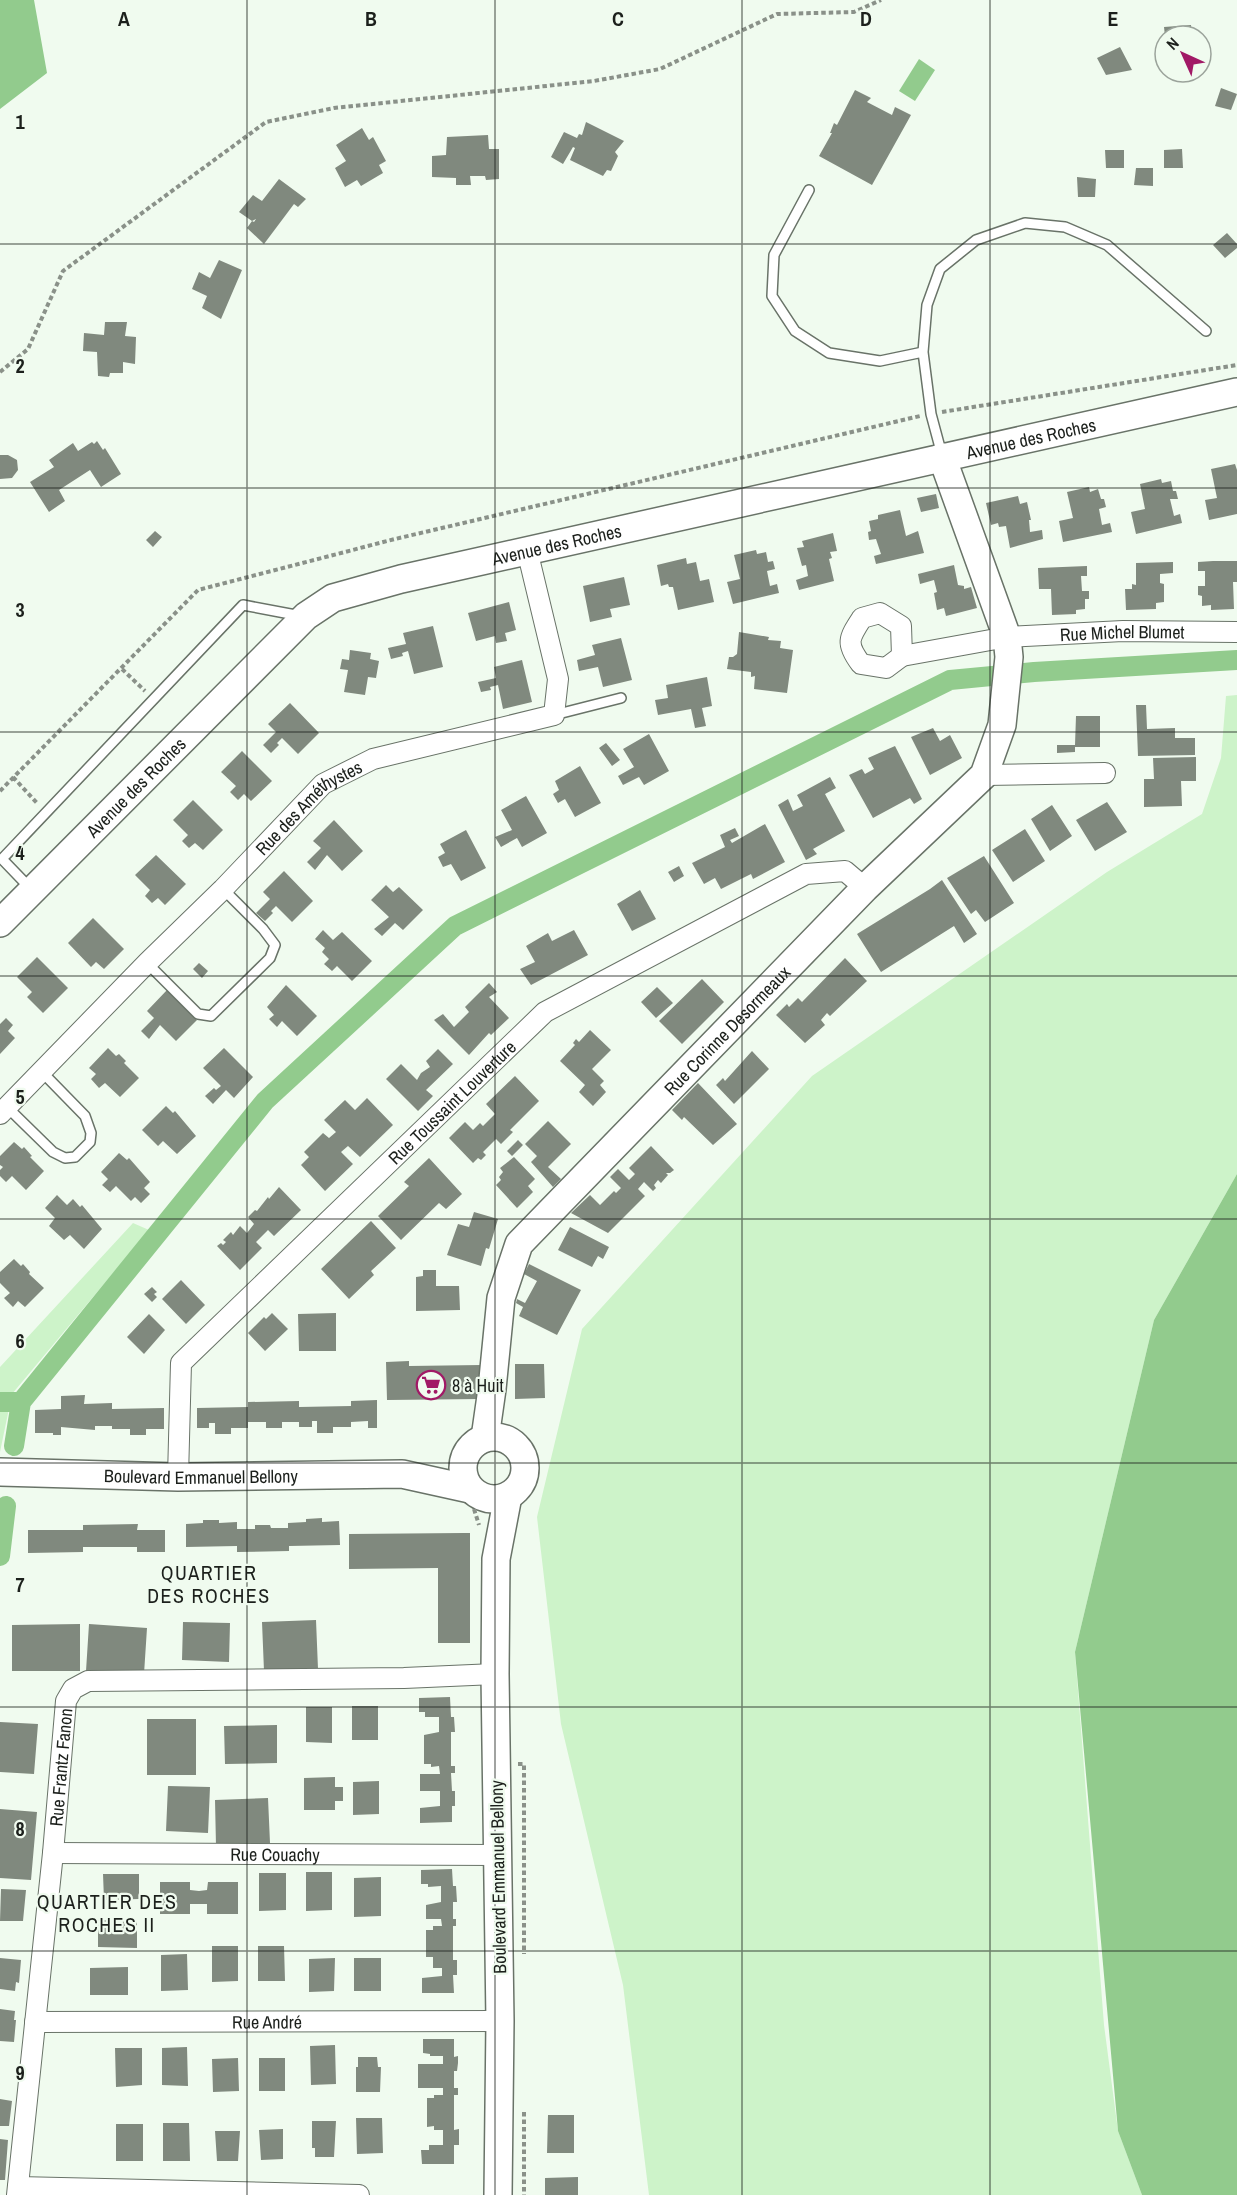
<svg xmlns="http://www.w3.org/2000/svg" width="1237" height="2195" viewBox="0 0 1237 2195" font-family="'Archivo Narrow',sans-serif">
  <rect width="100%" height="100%" fill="#f0fbef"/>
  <!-- green -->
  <path fill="#cdf3c9" d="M1237 695V1174L1154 1320 1075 1652 1104 2025 1118 2131 1142 2195H649L623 1985 561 1724 537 1517 582 1329 812 1076 1107 872 1202 814 1221 758 1226 696Z
    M133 1223 149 1230 12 1394 0 1452V1367Z"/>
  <!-- water -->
  <path fill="#92cb8d" d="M0 0H34L47 73 0 109Z
    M919 59 935 70 915 101 899 91Z
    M1237 1174V2195H1142L1118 2131 1075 1652 1154 1320Z"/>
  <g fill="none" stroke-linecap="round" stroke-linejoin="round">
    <!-- canal -->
    <path stroke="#92cb8d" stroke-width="20" d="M0 1402H21
      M14 1446 21 1402 265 1101 455 926 950 680 1034 672 1237 660
      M0 1556 6 1506"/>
  </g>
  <!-- building -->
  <path fill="#80897e" d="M1191 25 1192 36H1165L1164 27Z
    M1120 47 1132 70 1106 75 1097 58Z
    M1221 88 1237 94 1231 110 1215 106Z
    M855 90 871 98 867 102 892 115 895 107 911 115 872 185 819 156 832 133H830L834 123 837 125Z
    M586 122 624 141 615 152 618 156 611 171 607 170 603 176 570 160 575 148 573 147 563 164 551 157 564 132 577 138 579 134 582 135Z
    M362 128 369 140 373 137 386 161 379 165 383 173 361 186 357 180 345 187 335 168 346 161 336 145Z
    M488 135 489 149H499V179L486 180 485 176H470L471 185H456V178L432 177V156L446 155 447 137Z
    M1182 149 1183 168H1164V150Z
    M1105 150H1124V168H1106Z
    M1136 168H1153V186L1134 185Z
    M1077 177 1096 179 1095 197H1078Z
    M279 179 306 199 298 207 294 204 264 244 247 228 252 221 254 222 256 219 252 221 239 212 253 195 262 201Z
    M1227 233 1237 244V248L1225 258 1213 245Z
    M219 260 242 270 221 319 202 308 207 296 192 289 199 272 210 278Z
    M105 322H127L125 336 136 337 135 364 123 362V373H110L109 377 98 376 97 352 83 351 84 333 104 335Z
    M97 441 103 450 105 448 121 474 101 487 90 470 59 490 65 501 49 512 30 482 54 467 49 460 73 443 78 451 92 442 94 444Z
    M0 455H8L17 460 18 470 12 478 0 479Z
    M1235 464 1237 470V514L1209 520 1205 500 1217 498 1211 469Z
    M1161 479 1162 483 1171 481 1173 491H1176L1178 499H1170L1174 516 1180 514 1182 523 1136 534 1131 512 1145 509 1140 484Z
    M1089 487 1090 492 1098 489 1101 499H1104L1106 507 1099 509 1102 525 1110 523 1112 532 1063 542 1059 521 1073 518 1067 492Z
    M936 494 939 508 921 512 917 498Z
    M1018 496 1020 504 1027 502 1031 520H1029L1030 532 1042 530 1043 539 1010 548 1006 526 999 527 998 523 991 525 986 503Z
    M900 510 906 536 918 531 924 553 876 564 874 556 881 554 876 539 869 540 868 532 871 531 869 521 878 519V515Z
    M155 531 162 537 153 547 146 540Z
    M833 533 837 551 830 552 832 558 829 559 834 581 799 590 796 580 808 576 806 565 802 566 797 548 804 547 802 541Z
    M756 550 757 554 766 552 768 562 773 561 775 569 767 571 770 586 777 584 779 593 733 604 727 582 740 579 734 555Z
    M686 558 687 564 696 562 700 581 709 579 714 602 678 610 673 587H669L668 584 661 586 657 565Z
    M1213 561H1237V582H1233L1234 609 1211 610V605L1202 606V596L1198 595V586H1205V571H1198V562Z
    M1173 562V573L1160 574V583L1164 584V602L1156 603V609L1126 610 1125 589H1132V584L1136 585V563Z
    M954 565 958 585 964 586V589L971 587 977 608 946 616 944 608 937 610 934 593 937 592 934 580 920 584 918 574Z
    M1087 566V576H1081L1082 591H1089V599H1085V609L1076 610V614L1052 615 1051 589H1039L1038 568Z
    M624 577 630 605 610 609 612 617 590 622 583 586Z
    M509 602 516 630 505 633 507 641 496 643 495 636 476 641 468 613Z
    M433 626 443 667 414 674 408 651 402 653 403 656 391 659 388 648 406 644 403 633Z
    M739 632 769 637 768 640 781 641 780 648 793 650 787 693 754 689 755 676 751 677V672L727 669 729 657H733L737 654Z
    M621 638 632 680 603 687 598 667 579 671 577 660 595 655 592 645Z
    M350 650 371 653 370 659 379 661 376 678 368 677 365 695 344 692 348 670 340 669 342 659 349 660Z
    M522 660 532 702 503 709 498 685 490 687 491 690 481 692 478 682 496 678 494 667Z
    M707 677 712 706 702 708 706 726 695 728 691 709 658 715 655 700 668 698 666 685Z
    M290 703 319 733 298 754 282 738 277 743 279 745 271 753 263 745 276 732 268 724Z
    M1136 705H1146L1147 729 1175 728V738H1195V755L1138 756Z
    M1076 716H1100V747H1075V752L1057 753V745H1075Z
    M933 728 940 741 950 735 962 758 930 775 911 737Z
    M649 734 669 771 644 785 639 777 623 785 618 776 634 767 623 749Z
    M606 743 620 760 612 766 599 748Z
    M895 746 922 799 914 804 910 798 873 818 849 775 862 769 865 774 874 769 868 758Z
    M242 751 272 781 251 801 244 794 238 800 230 792 236 786 221 772Z
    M1196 757V781H1181L1182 806 1144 807V779H1154L1153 758Z
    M580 766 601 803 575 817 565 799 558 803 553 794 559 790 555 781Z
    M830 777 836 788 825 794 845 831 813 849 817 854 806 860 778 805 788 799 793 811 803 806 797 795Z
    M526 796 547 833 522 847 517 838 501 847 495 837 512 830 501 810Z
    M193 800 223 830 203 850 195 843 189 848 182 841 188 835 173 820Z
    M1107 802 1127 832 1095 851 1076 820Z
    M1052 805 1072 836 1050 851 1031 819Z
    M334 820 363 851 342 871 327 855 315 870 307 862 321 848 313 841Z
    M765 824 785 862 753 879 751 874 721 889 715 878 704 884 692 863 725 847 720 835 735 828 739 836 730 840 732 843Z
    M1025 829 1045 861 1013 882 992 850Z
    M466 830 486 868 461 881 451 864 443 867 438 857 445 853 440 844Z
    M156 855 186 884 165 905 158 898 152 903 145 896 150 890 135 875Z
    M984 856 1014 903 985 922 976 910 971 914 947 878Z
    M679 866 684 876 674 882 668 872Z
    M284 871 313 901 292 922 276 906 271 911 273 913 265 921 256 913 270 899 263 892Z
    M942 880 977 934 964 943 954 926 881 972 857 934 930 889Z
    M386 885 393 892 399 887 423 910 403 930 395 923 382 936 374 929 389 917 371 900Z
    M640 890 656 919 632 931 617 904Z
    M93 918 124 949 104 969 96 962 91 967 68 943Z
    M323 930 333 940 342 932 372 961 352 981 337 966 332 971 324 964 329 959 322 952 325 948 315 939Z
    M574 930 588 955 531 985 520 969 535 962 526 946 548 933 552 941Z
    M37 957 68 988 43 1013 27 997 32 992 17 977Z
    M845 958 867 981 830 1016 827 1013 821 1020 825 1025 805 1043 776 1015 787 1004 789 1007 798 998 802 1002Z
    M199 963 208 971 202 978 193 969Z
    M702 979 724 1002 682 1044 659 1021Z
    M489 983 497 992 489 997 509 1018 491 1035 489 1033 469 1055 434 1020 443 1014 454 1027 469 1012 465 1007Z
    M286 985 317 1016 297 1036 282 1021 277 1027 269 1019 274 1015 267 1007Z
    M657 987 673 1003 656 1018 641 1002Z
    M167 990 197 1020 176 1041 160 1025 149 1039 141 1031 154 1018 147 1011Z
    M6 1018 13 1025 8 1031 15 1038 0 1054V1024Z
    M590 1030 611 1050 592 1069 604 1081 600 1085 606 1092 593 1106 579 1092 585 1085 560 1061 575 1045 573 1043 576 1039 579 1042Z
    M108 1048 116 1056 119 1054 126 1061 124 1063 139 1078 120 1097 105 1083 99 1088 91 1079 96 1074 89 1068Z
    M224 1048 253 1077 234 1098 226 1090 213 1104 205 1096 214 1088 216 1090 221 1086 203 1068Z
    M438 1049 453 1064 426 1090 433 1096 418 1111 386 1079 401 1064 417 1080 421 1073 430 1067 426 1061Z
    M752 1051 769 1069 734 1104 716 1085 723 1078 725 1081Z
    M515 1076 539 1101 510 1130 513 1132 501 1144 496 1139 483 1152 486 1155 481 1160 478 1158 473 1163 449 1138 465 1122 473 1130 480 1123 483 1126 495 1114 486 1104Z
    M698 1083 737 1124 713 1145 684 1117 682 1120 672 1110Z
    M367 1098 393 1125 360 1157 348 1146 341 1152 353 1164 325 1191 301 1165 309 1157 304 1152 323 1133 329 1138 336 1132 324 1120 345 1100 355 1110Z
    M166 1106 173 1113 175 1111 196 1136 177 1154 163 1141 158 1146 142 1130Z
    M548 1121 571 1144 548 1167 561 1179 553 1187 531 1162 537 1156 525 1144Z
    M518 1140 523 1145 512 1156 507 1151Z
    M14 1142 22 1149 24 1147 32 1156 30 1157 44 1171 26 1190 12 1176 6 1182 0 1176V1170L3 1167 0 1165V1156Z
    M651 1146 674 1170 670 1173H666L668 1175 661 1183 658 1180 654 1185 656 1188 653 1191 644 1182 638 1189 645 1196 608 1233 571 1213 590 1195 600 1205 614 1191 616 1193 621 1188 610 1177 618 1169 629 1180 635 1174 629 1168Z
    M119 1153 127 1160 129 1158 150 1182 144 1188 150 1194 141 1203 135 1197 131 1201 116 1186 110 1192 102 1185 108 1179 101 1172Z
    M514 1157 535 1179 528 1186 533 1192 517 1208 496 1185 501 1180 499 1177 503 1172 500 1168Z
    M429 1158 462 1194 446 1209 439 1203 401 1240 378 1216 409 1186 404 1182Z
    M279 1187 301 1210 274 1236 268 1230 256 1242 262 1248 240 1270 217 1246 221 1243 223 1245 226 1242 223 1240 231 1232 233 1235 240 1226 247 1233 254 1224 248 1217 255 1210 257 1211 268 1197 269 1199Z
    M57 1195 67 1205 73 1199 80 1207 82 1205 102 1229 84 1249 70 1235 64 1240 49 1226 55 1218 45 1208Z
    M474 1212 498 1219 489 1249 486 1248 481 1266 447 1255 458 1224 469 1227Z
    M371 1221 396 1248 371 1271 374 1275 349 1299 321 1269Z
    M570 1227 609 1247 603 1259 598 1256 592 1267 558 1250Z
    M14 1259 21 1266 23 1264 30 1272 29 1274 44 1288 25 1307 18 1301 13 1307 4 1298 10 1293 0 1283V1272Z
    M529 1264 581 1290 557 1335 519 1316 523 1307 516 1303 517 1299 525 1303 537 1281 524 1274Z
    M423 1270H436V1286H459L460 1310 416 1311V1277L423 1276Z
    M181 1280 205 1305 186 1324 162 1299Z
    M152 1287 157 1292 154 1294 157 1297 152 1302 144 1294Z
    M272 1313 288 1329 265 1351 248 1333 264 1317 266 1319Z
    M336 1313V1351H299L298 1314Z
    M149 1314 165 1330 144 1354 127 1337Z
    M409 1361V1366L481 1365V1399L387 1400 386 1362Z
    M515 1364H544L545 1398 515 1399Z
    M85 1395 84 1404 112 1403V1409L164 1408V1429H146V1435H130V1429H112V1426H95V1430L61 1427V1435H53V1433H35V1410L61 1409V1396Z
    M377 1400V1428H368V1421L351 1422V1427H333V1433H317V1421H312V1427H299V1422H282V1428H266V1422H248V1428H231V1434H215V1423H209V1428H197V1408L248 1407V1402L299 1401V1407L351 1406V1401Z
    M322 1518V1522L339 1521 340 1545 289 1546V1551L237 1552V1546L186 1547V1524L203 1523V1520H219V1523L237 1522V1529H255V1525H270L271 1528H288V1523L306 1522V1519Z
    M138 1524 137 1530H165V1552H137V1547H83V1552L28 1553V1530H83V1525Z
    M463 1533H470V1643H438V1568L349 1569V1534Z
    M316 1620 318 1669 264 1671 262 1622Z
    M183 1622 230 1623 229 1662 182 1660Z
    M80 1624V1671H12V1625Z
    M89 1624 147 1628 144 1674 86 1671Z
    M450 1697 451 1717H454L455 1732H451V1766H455V1773H451L452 1791H455V1806H452V1822L420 1823V1808L440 1806V1791H420V1774H440L439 1766 431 1767V1764H424V1735L439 1732V1717H425V1712H419V1698Z
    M352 1706H378V1740H352Z
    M306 1707H332V1743L306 1742Z
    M147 1719H196V1775H147Z
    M0 1722 38 1724 34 1774 0 1772Z
    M277 1725V1763L225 1764 224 1726Z
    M335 1777V1787H343V1801H335V1810H304V1778Z
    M379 1781V1814L353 1815V1782Z
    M168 1786 210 1787 208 1833 166 1831Z
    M268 1798 270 1843 216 1846 215 1800Z
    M0 1809 37 1812 31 1880 0 1878Z
    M452 1869 453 1886H456L457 1902H453V1919H456V1926H453V1960H457V1975H453L454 1993H422V1978L442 1976V1968H433V1957H426V1930H433V1926H442L441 1919H426V1905L441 1902V1886L428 1887V1884H421V1870Z
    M306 1872H332V1910L306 1911Z
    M259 1873H286V1910L259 1911Z
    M103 1874H139V1899L104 1900Z
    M381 1877V1916L354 1917V1878Z
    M160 1882H190V1890L199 1891 207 1890 208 1882H238V1914H207V1904H190V1914H160Z
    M1 1889 26 1890 23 1921H0Z
    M98 1920 137 1921V1948L98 1947Z
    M212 1946H238V1981L212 1982Z
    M258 1946H284L285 1981H258Z
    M187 1954 188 1990 161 1991V1955Z
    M0 1958 21 1960 19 1983 16 1982 15 1991 0 1989Z
    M335 1958 334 1991 309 1992V1959Z
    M354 1958H381V1991H354Z
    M128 1967V1995H90V1968Z
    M0 2009 15 2011 14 2020H16L14 2042 0 2041Z
    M423 2039H454V2057L458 2056V2063L457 2071H454V2088H458V2095H454V2130L459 2129V2145H454V2164H422L421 2150H429V2145H443V2130H434V2126L427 2127V2098H434V2095H443V2088H418V2064H443V2056H430V2054L423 2053Z
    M335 2045 336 2084 311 2085 310 2046Z
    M187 2047 188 2086 162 2085V2048Z
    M115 2048H142V2085L116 2087Z
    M358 2057H377L378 2067H381L380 2092H356V2067H358Z
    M238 2058 239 2091 213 2092 212 2059Z
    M259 2058H285V2091H259Z
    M0 2099 12 2101 9 2126H0Z
    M548 2115H574V2153H547Z
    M356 2118H382L383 2153 357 2154Z
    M312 2121H336L334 2157H315V2148H312Z
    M163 2123H189L190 2161H163Z
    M116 2124H143V2161H116Z
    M283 2129V2159L261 2160 259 2130Z
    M215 2131H240L238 2161H217Z
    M0 2139 8 2140 5 2180H0Z
    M578 2177V2195H545V2178Z"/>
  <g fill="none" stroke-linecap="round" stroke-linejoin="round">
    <!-- lane casing -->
    <g stroke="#697368" stroke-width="12">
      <path id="lane" d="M809 190 774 255 772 296 795 331 829 353 880 361 923 352
        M942 455 931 414 923 352 927 305 940 269 976 240 1025 223 1065 227 1107 245 1206 331
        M554 715 621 698
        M30 888 2 859 243 605 301 616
        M147 963 198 1014 211 1016 270 958 275 945 263 929 223 889
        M7 1107 53 1152 65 1158 75 1157 90 1142 91 1133 85 1116 42 1072"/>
    </g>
    <!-- street casing -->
    <g stroke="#697368" stroke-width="22">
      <g id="street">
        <path d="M880 613 901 626 902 656 886 668 861 664C845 643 849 638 862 618Z"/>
        <path id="s1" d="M902 656 1007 637 1123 631 1237 632"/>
        <path d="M984 775 1105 773"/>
        <path id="s2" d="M0 1114 147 963 223 889 323 784 373 759 554 715 558 679 527 550"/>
        <path id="s3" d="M178 1477 181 1363 545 1012 806 874 845 871 865 888"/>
        <path id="s4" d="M53 1853 497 1855"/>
        <path id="s5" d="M35 2022 500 2021"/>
        <path d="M18 2187 359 2195"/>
        <path id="s6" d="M17 2195 53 1853 66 1701 73 1689 88 1681 404 1678 495 1674"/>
      </g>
    </g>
    <!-- secondary casing -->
    <g stroke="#697368" stroke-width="30">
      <g id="secondary">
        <path id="s7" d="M0 923 306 616 333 598 401 579 1237 392"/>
        <circle cx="494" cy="1468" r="31"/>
        <path id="s8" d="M485 1438 492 1389 501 1298 519 1244 865 888 984 775 1002 725 1009 657 1007 637 942 457"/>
        <path id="s9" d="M0 1472 178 1477 402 1474 470 1489"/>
        <path d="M498 2195 500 2021 495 1674 496 1559 508 1496"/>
      </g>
    </g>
    <!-- path -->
    <path stroke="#8a9189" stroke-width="4" stroke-dasharray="4.5 3" stroke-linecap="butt" d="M0 372 28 349 63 271 266 122 334 108 594 81 660 69 777 14 854 12 881 0
      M942 412 1237 365
      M122 669 145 691
      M13 777 37 803
      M0 791 198 590 395 539 920 416
      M474 1509 479 1525
      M518 1764H524V1954
      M524 2112V2195"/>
    <!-- lane -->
    <use href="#lane" stroke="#fff" stroke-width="9"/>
    <!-- street -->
    <use href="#street" stroke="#fff" stroke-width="20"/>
    <!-- secondary -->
    <use href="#secondary" stroke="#fff" stroke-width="27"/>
  </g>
  <!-- grid -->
  <path fill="none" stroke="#1c201c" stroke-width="1.5" stroke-opacity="0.55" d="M247 0V2195M495 0V2195M742 0V2195M990 0V2195M0 244H1237M0 488H1237M0 732H1237M0 976H1237M0 1219H1237M0 1463H1237M0 1707H1237M0 1951H1237"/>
  <!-- icons -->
  <defs>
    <g id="supermarket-ring" transform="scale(1.5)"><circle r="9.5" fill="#f0fbef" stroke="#a11966" stroke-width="1.5"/><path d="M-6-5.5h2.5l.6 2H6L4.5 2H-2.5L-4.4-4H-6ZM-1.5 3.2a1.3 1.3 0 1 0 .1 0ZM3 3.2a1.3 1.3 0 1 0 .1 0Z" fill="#a11966"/></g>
  </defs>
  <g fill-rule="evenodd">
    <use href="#supermarket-ring" x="431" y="1385"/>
  </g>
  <g text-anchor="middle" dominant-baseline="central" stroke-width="4.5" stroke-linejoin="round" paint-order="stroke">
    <!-- street labels -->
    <g font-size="18" fill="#1c201c" stroke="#f0fbef">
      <text stroke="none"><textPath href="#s7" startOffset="1182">Avenue des Roches</textPath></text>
      <text stroke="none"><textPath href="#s7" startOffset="696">Avenue des Roches</textPath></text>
      <text stroke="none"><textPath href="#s1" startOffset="222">Rue Michel Blumet</textPath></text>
      <text stroke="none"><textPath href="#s7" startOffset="192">Avenue des Roches</textPath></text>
      <text stroke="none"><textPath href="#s2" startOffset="436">Rue des Améthystes</textPath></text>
      <text stroke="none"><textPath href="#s8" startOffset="496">Rue Corinne Desormeaux</textPath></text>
      <text stroke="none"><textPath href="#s3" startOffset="490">Rue Toussaint Louverture</textPath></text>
      <text stroke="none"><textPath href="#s9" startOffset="201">Boulevard Emmanuel Bellony</textPath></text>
      <text stroke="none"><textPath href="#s6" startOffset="430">Rue Frantz Fanon</textPath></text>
      <text stroke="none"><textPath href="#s4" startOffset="222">Rue Couachy</textPath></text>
      <text transform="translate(498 1877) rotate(-91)">Boulevard Emmanuel Bellony</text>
      <text stroke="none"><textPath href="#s5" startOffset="232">Rue André</textPath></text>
    </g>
    <!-- poi labels -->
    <g font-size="18" fill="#1c201c" stroke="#f0fbef" text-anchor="start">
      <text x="452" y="1385">8 à Huit</text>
    </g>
    <!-- neighbourhood labels -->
    <g font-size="20" letter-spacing="1.5" fill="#1c201c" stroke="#f0fbef">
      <text x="209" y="1572">QUARTIER<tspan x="209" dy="23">DES ROCHES</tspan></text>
      <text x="107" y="1901">QUARTIER DES<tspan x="107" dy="23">ROCHES II</tspan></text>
    </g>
  </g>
  <g font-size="20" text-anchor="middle" font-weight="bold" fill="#1c201c" stroke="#f0fbef" stroke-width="4.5" stroke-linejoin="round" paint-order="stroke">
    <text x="124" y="26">A</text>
    <text x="371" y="26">B</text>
    <text x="618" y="26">C</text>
    <text x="866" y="26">D</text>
    <text x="1113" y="26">E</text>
    <text x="20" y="129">1</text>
    <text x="20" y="373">2</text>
    <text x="20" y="617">3</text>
    <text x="20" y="860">4</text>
    <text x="20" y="1104">5</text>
    <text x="20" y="1348">6</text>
    <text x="20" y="1592">7</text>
    <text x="20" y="1836">8</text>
    <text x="20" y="2080">9</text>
  </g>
  <!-- north arrow -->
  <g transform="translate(1183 54) rotate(315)"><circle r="28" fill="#f0fbef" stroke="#9ba39b" stroke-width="1.5"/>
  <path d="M0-4.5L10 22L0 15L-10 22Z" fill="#a11966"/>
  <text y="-9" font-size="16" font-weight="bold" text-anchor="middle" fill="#1c201c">N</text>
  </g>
</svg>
